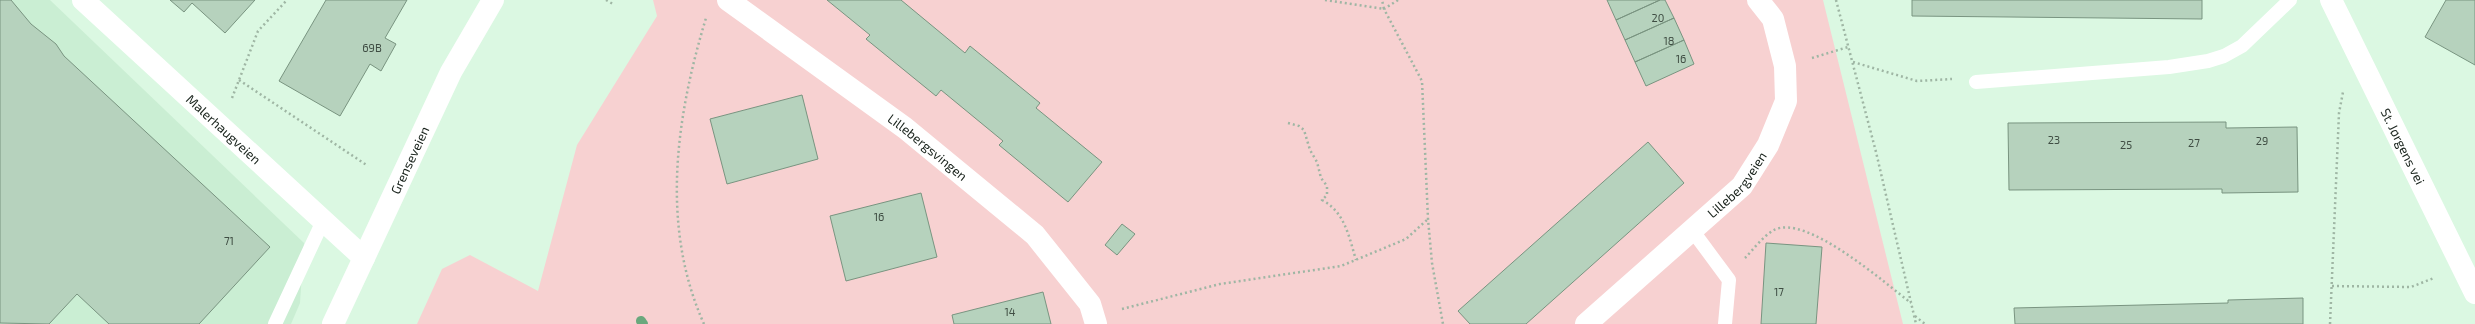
<svg xmlns="http://www.w3.org/2000/svg" width="2475" height="324" viewBox="0 0 2475 324" font-family="'Exo 2',sans-serif">
  <rect width="100%" height="100%" fill="#dbf8e2"/>
  <!-- built -->
  <path fill="#caeed3" d="M0 0H50L304 243 300 303 291 324H0Z"/>
  <!-- green -->
  <path fill="#f7d1d1" d="M653 0H1823L1903 324H417L442 269 470 255 538 291 577 145 657 16Z"/>
  <g fill="none" stroke-linecap="round" stroke-linejoin="round">
    <!-- stream -->
    <path stroke="#6aa87d" stroke-width="10" d="M641 321 643 324"/>
  </g>
  <!-- building -->
  <path fill="#b6d2bd" stroke="#799480" d="M0 0H11L31 24 56 44 64 56 270 247 199 324H109L77 294 49 324 0 323Z
    M170 0H255L225 33 192 3 184 12Z
    M326 0H407L385 38 396 44 381 71 370 64 340 116 279 81Z
    M827 0H901L965 53 970 46 1040 103 1036 108 1102 162 1068 202 999 145 1003 141 941 90 936 96 866 39 870 35Z
    M1607 0H1660L1616 20Z
    M1660 0H1665L1674 18 1625 40 1616 20Z
    M1912 0H2202V19L1912 16Z
    M2446 0H2475V65L2425 37Z
    M1674 18 1684 40 1635 62 1625 40Z
    M1684 40 1694 64 1646 86 1635 62Z
    M802 95 818 159 727 184 710 119Z
    M2226 122V128L2297 127 2298 192 2222 193V189L2009 190 2008 123Z
    M1648 142 1684 183 1526 324H1470L1458 311Z
    M921 193 937 257 846 281 830 216Z
    M1122 224 1135 234 1117 255 1105 245Z
    M1766 243 1822 247 1816 324H1761Z
    M1043 292 1051 324H954L952 315Z
    M2303 298V324H2015L2014 308 2228 303V300Z"/>
  <g fill="none" stroke-linecap="round" stroke-linejoin="round">
    <!-- path -->
    <path stroke="#9fb6a4" stroke-width="2.5" stroke-dasharray="2 3" stroke-linecap="butt" d="M606 0 613 4
      M1325 0 1384 9 1382 0
      M1398 0 1384 9 1422 81 1428 219 1432 263 1443 324
      M1836 0 1876 152 1916 324
      M1812 58 1848 47
      M1853 62 1917 81 1952 79
      M239 80 368 166
      M232 98 258 31 287 0
      M1288 123 1299 126 1304 130 1310 150 1317 162 1321 178 1327 186V195L1322 200C1345 212 1349 237 1356 260
      M1745 258C1753 250 1763 236 1774 230 1806 213 1886 284 1911 303
      M2332 286 2411 287 2434 278
      M1122 309 1220 284 1341 266 1406 239 1428 219
      M1915 316 1925 324
      M704 324C660 226 676 117 706 18
      M2330 324 2339 113 2343 92"/>
    <!-- lane -->
    <path stroke="#fff" stroke-width="14" d="M1976 82 2169 67 2208 61 2224 56 2242 46 2290 0
      M1692 230 1729 280 1725 324
      M275 324 323 221"/>
    <!-- street -->
    <g stroke="#fff" stroke-width="22">
      <path id="s1" d="M83 0 364 258"/>
      <path id="s2" d="M728 0 905 128 1035 235 1090 304 1096 324"/>
      <path id="s3" d="M2331 0 2475 293"/>
      <path id="s4" d="M1586 324 1742 186 1768 145 1786 101 1785 66 1773 19 1758 0"/>
    </g>
    <!-- secondary -->
    <path stroke="#fff" stroke-width="22" id="s5" d="M333 324 451 72 493 0"/>
  </g>
  <g text-anchor="middle" dominant-baseline="central" stroke-width="3" stroke-linejoin="round" paint-order="stroke">
    <!-- number labels -->
    <g font-size="11" fill="#3f4d43">
      <text x="1658" y="17">20</text>
      <text x="1669" y="40">18</text>
      <text x="372" y="47">69B</text>
      <text x="1681" y="58">16</text>
      <text x="2054" y="139">23</text>
      <text x="2262" y="140">29</text>
      <text x="2194" y="142">27</text>
      <text x="2126" y="144">25</text>
      <text x="879" y="216">16</text>
      <text x="229" y="240">71</text>
      <text x="1779" y="291">17</text>
      <text x="1010" y="311">14</text>
    </g>
    <!-- street labels -->
    <g font-size="13" fill="#17211a" stroke="#f9fffa">
      <text stroke="none"><textPath href="#s1" startOffset="191">Malerhaugveien</textPath></text>
      <text stroke="none"><textPath href="#s3" startOffset="163">St. Jørgens vei</textPath></text>
      <text stroke="none"><textPath href="#s2" startOffset="248">Lillebergsvingen</textPath></text>
      <text stroke="none"><textPath href="#s5" startOffset="181">Grenseveien</textPath></text>
      <text stroke="none"><textPath href="#s4" startOffset="206">Lillebergveien</textPath></text>
    </g>
  </g>
</svg>
